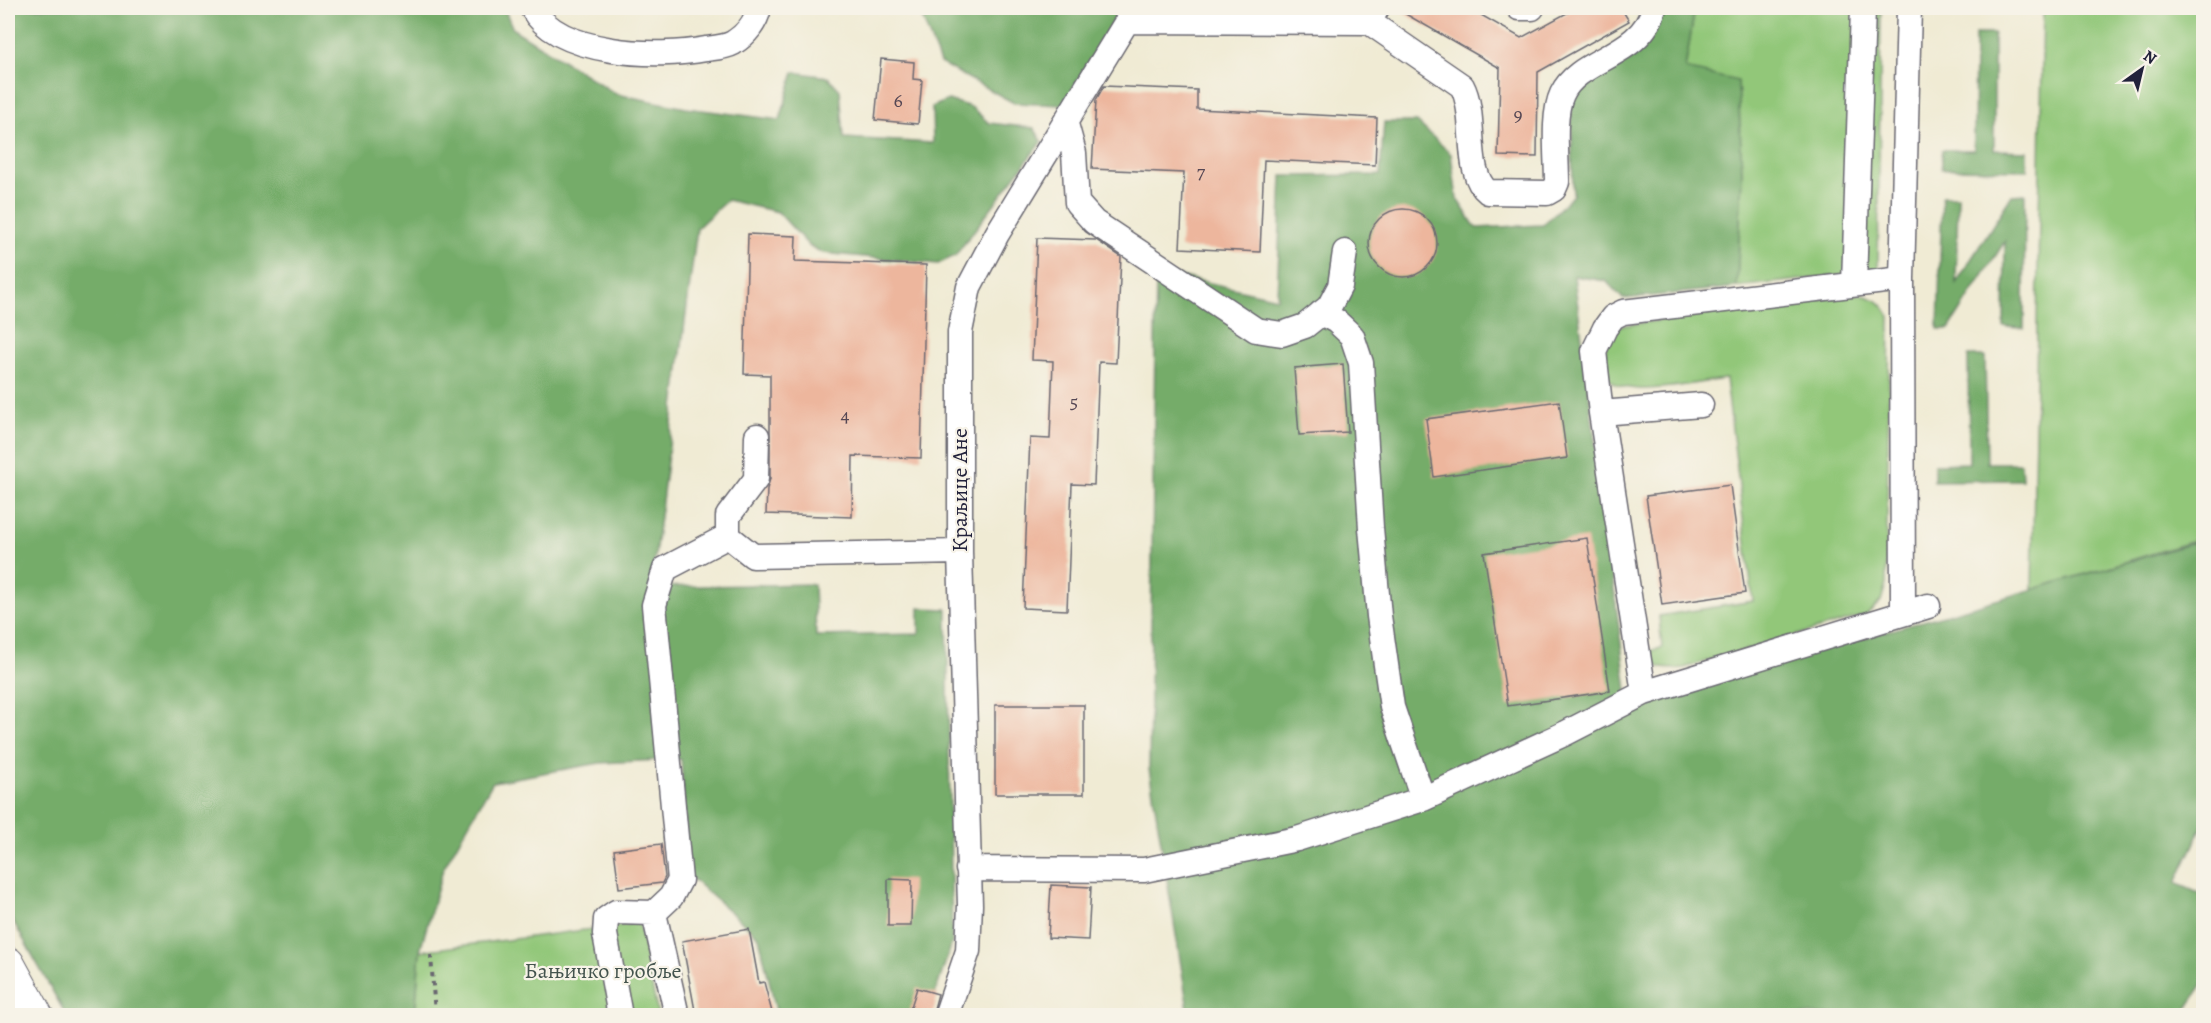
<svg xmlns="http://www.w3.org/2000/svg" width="2211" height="1023" viewBox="0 0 2211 1023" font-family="Alegreya,serif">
  <rect width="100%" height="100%" fill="#f7f3e8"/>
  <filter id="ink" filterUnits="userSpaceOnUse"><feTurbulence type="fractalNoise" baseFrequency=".0167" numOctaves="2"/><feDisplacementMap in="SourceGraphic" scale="12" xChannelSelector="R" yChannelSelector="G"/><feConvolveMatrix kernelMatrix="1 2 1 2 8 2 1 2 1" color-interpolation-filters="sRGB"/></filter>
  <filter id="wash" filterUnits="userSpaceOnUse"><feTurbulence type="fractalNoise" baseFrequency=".008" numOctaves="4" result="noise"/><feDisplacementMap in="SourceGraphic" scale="24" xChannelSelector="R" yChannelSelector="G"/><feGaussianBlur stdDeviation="1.35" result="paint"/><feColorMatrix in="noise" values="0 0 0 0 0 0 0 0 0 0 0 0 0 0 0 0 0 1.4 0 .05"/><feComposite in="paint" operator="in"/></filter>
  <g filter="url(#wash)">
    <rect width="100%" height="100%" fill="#f0ebd4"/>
    <!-- green -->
    <path fill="#92c779" stroke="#5a745a" stroke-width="1.5" d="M1695 8H1881L1878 271 1737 287 1742 174 1738 82 1685 69Z
      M2043 8H2203L2204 538 2032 590Z
      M1856 294C1874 297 1882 301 1890 317L1886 584 1881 601 1866 615 1684 668C1666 670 1653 671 1648 651L1662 648 1659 616 1753 601 1726 379C1702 380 1599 410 1604 362 1606 344 1606 340 1619 326Z
      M639 923 658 1015 415 1016 420 951Z"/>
    <!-- forest -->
    <path fill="#75ac69" stroke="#4c6752" stroke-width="1.5" d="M8 8H504L513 29 616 94 686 108 780 120 794 72 828 77 840 90 844 138 933 143 932 107 948 100 971 107 989 123 1034 128 1042 141 955 256 938 264 823 253 809 246 778 212 727 200 697 228 651 587 814 584 816 636 919 634V608L947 609 952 943 928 1015H777L759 937 688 875 681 759 600 763 493 782 443 869 420 951 415 1015H66L8 912Z
      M908 8H1121L1063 105 1014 103 940 63 920 12Z
      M1654 8H1695L1685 69 1738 81 1742 174 1737 287 1623 299 1606 281 1574 276 1629 706 2203 540V825L2176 883 2203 895 2204 982 2183 1015H1189L1149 769 1156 271 1277 298 1282 176 1380 175 1384 122H1417L1451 154 1457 199 1476 228 1543 225 1573 195 1571 101 1635 35Z
      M1975 34H1994V150L2027 151V170L1942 169V150H1974Z
      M2025 194 2024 328 2004 327 2005 241 1949 329H1938L1942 196H1958L1956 283 2012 195Z
      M1968 356H1985L1987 463H2021L2022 480 1934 481V464L1969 463Z"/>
    <g id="blocks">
      <!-- building -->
      <path fill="#edb69d" d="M1395 8H1469L1521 38 1576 8H1621L1629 21 1538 72 1537 157 1498 156 1500 68Z
        M881 59 914 62 913 79 922 80 918 124 875 120Z
        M1104 86 1197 90V109L1377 118 1375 165 1264 160 1260 252 1180 248 1184 173 1092 169 1096 100Z
        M1369 243a34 34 0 1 1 68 0a34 34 0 1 1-68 0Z
        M748 234 796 236 795 261 926 265 921 458 853 456 852 517 766 514 767 489 770 479V375L744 374Z
        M1037 238 1096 240 1121 257 1116 363 1099 362 1094 485 1072 484 1067 610 1023 608 1030 438 1050 439 1053 361 1032 360Z
        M1343 364 1348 432 1299 435 1294 368Z
        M1559 401 1567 458 1434 477 1426 419Z
        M1730 485 1745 593 1662 605 1646 496Z
        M1587 538 1610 691 1508 706 1484 553Z
        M995 705H1084V794H995Z
        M661 844 665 877 662 883 619 888 614 850Z
        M888 879 912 880 911 926H888Z
        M1051 885 1091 887 1088 940 1048 938Z
        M749 929 759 983 764 982 773 1016H696L682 941Z
        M917 988 938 994 932 1016 910 1010Z"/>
    </g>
  </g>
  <g filter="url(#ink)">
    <use href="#blocks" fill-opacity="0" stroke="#6a6871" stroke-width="1.5"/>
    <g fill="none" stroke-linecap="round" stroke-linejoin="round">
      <!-- minor casing -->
      <g stroke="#6a6871" stroke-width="27">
        <path id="minor" d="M532 8C559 56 658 58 706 49 714 48 726 47 733 43 746 35 756 22 759 8
          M1377 8 1369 22 1462 86C1478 116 1463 173 1488 192L1547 193 1554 189 1557 182C1557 157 1552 115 1562 94 1579 57 1642 57 1654 8
          M1519 8H1532
          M1127 21 1369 22
          M1066 124 1074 153 1077 203 1094 222 1256 330 1282 334 1305 326 1329 307 1340 286 1345 252
          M1902 279 1623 312 1613 317 1605 328 1594 351 1601 413 1644 693 1928 606
          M1854 284 1863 8
          M1321 313 1336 321 1352 336 1361 363 1371 528 1379 616 1392 707 1423 799
          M1601 413 1701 405
          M757 436 756 479 728 516V536L753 556 960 552
          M1903 612 1902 279 1909 8
          M968 869 1144 870 1297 839 1423 799 1566 733 1644 693
          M654 913 677 1016
          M620 1016 605 934 606 919 616 912 654 913 671 897 680 880 654 605 665 569 728 536
          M946 1016 968 951 970 905 960 552V332L969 287 997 234 1135 8"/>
      </g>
      <!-- major casing -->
      <g stroke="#6a6871" stroke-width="34">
        <path id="major" d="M8 963 37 1016"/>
      </g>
      <!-- path -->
      <path stroke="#6a6871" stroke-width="4" stroke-dasharray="4.5 4.5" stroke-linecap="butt" d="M431 955 435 1016"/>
      <!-- minor -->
      <use href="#minor" stroke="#fff" stroke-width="24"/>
      <!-- major -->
      <use href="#major" stroke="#fff" stroke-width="32"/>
    </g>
  </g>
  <g text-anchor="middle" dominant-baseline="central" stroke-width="4.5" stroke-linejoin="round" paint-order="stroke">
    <!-- number labels -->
    <g font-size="20" fill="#554754">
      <text x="898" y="100">6</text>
      <text x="1518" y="114">9</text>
      <text x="1201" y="171">7</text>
      <text x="1074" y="401">5</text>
      <text x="845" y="415">4</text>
    </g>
    <!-- street labels -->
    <g font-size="22" fill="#22223b" stroke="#f7f3e8">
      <text transform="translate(960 490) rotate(-90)">Краљице Ане</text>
    </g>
    <!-- park labels -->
    <g font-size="22" fill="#44544e" stroke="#f7f3e8">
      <text x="603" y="971">Бањичко гробље</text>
    </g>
  </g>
  <!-- margin -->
  <rect width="2211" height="1023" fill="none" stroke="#f7f3e8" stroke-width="30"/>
  <!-- north arrow -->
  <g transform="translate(2142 69) rotate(34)" stroke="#f7f3e8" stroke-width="4.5" paint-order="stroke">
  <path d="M0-4.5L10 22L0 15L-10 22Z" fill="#22223b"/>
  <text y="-9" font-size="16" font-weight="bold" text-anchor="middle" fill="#22223b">N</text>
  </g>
</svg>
